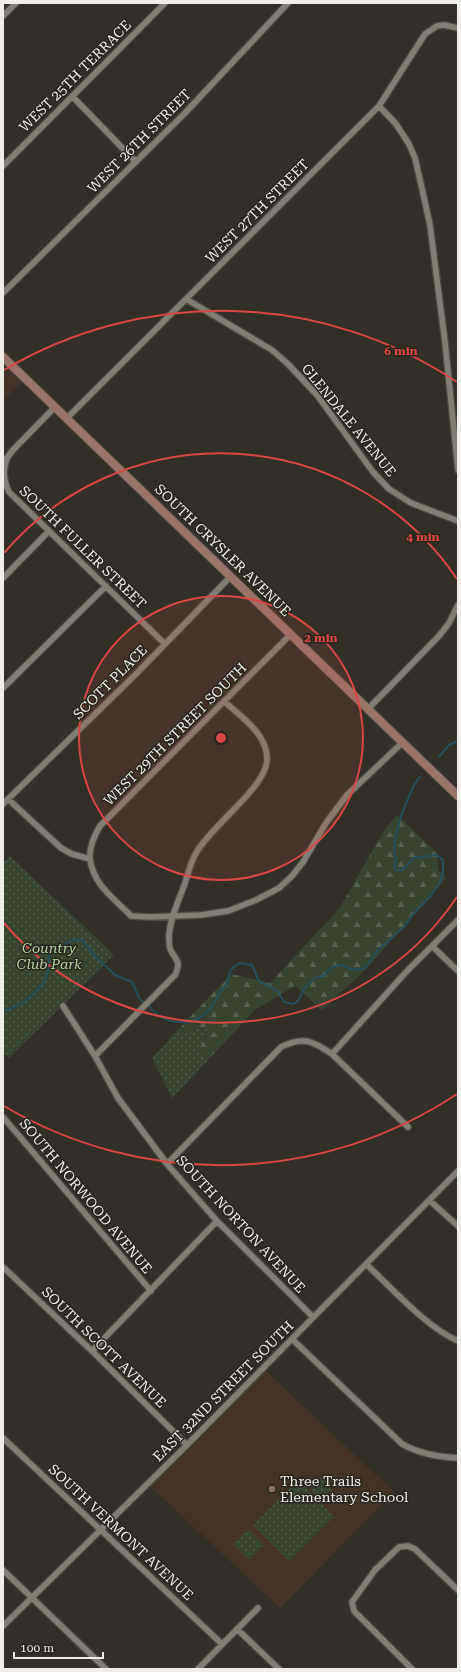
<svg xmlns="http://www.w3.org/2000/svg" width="461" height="1672" viewBox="0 0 461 1672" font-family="'Roboto Serif',serif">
  <defs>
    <pattern id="grass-dots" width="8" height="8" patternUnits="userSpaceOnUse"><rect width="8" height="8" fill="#374430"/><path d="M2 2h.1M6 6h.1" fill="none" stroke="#545f4e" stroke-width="1.8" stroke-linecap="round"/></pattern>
    <pattern id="forest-firs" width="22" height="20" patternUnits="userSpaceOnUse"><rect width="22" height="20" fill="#374430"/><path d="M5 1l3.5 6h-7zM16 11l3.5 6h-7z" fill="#545f4e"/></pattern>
  </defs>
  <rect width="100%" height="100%" fill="#323026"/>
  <!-- commercial -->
  <path fill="#45332a" d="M3 364 22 382 3 401Z"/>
  <!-- education -->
  <path fill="#433427" d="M265 1370 394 1492 280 1608 150 1486Z"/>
  <!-- grass -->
  <path fill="url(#grass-dots)" d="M10 856 114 955 9 1058 3 1052V863Z
    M198 1028 208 1029 198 1053 208 1060 172 1098 152 1058 176 1032 190 1034Z
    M320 1477 331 1486 330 1491 327 1493 316 1495 311 1489V1486Z
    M298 1480 334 1517 289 1561 253 1525Z
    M248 1529 264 1545 249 1560 233 1544Z"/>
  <!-- forest -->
  <path fill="url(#forest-firs)" d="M397 815 438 854V870L446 878 367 968 322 1010 295 986 256 1009 208 1060 198 1053 208 1029 198 1028 190 1034 176 1032 231 974 270 983 339 909 383 832Z"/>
  <!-- pitch -->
  <path fill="#374430" d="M22 939 30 950 23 955 16 944Z"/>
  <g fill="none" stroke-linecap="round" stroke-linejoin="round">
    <!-- stream -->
    <path stroke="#254f5c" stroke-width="2" d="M439 757 449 745 458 741
      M150 1007C158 1017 166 1021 179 1022 201 1024 211 1010 220 992 222 989 225 987 226 985 231 974 226 970 240 963L252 965 259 981 278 991 284 1002 293 1004C302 1000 300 993 306 986 309 982 314 979 319 976L322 977C325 975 326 973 328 971 337 961 344 966 354 970L365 968 377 951 405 926 413 914 430 897 440 883 443 872V863L442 859 436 855 414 858 402 870H396L394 868 396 859 394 852 395 839 402 813 414 785 420 777
      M3 1011C20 1007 45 989 48 971 49 964 47 959 50 953L72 940H82L96 957 111 971 115 975 132 982 139 998 143 1002"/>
    <!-- street casing -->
    <g stroke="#4d4b42" stroke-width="8">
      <path id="street" d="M3 16 16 3
        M73 97 136 162
        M379 106 396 124 409 144 415 158 423 193 430 225 445 342 458 470
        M3 166 165 3
        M3 293 185 113 288 3
        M186 299 272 350 288 364 317 395 373 472 389 489 411 503 458 521
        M67 418 379 106 425 34 437 26 444 25 458 28
        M7 458C3 471 3 479 9 492L165 644
        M4 459 7 458 13 450 55 407
        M3 578 49 531
        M3 688 106 586
        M368 709 439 636 449 623 458 605
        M8 799 61 848 72 854 90 859C94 886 113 897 131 916L150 917 201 915 228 911 256 900 279 888 292 876 303 862 326 823 347 795 403 742
        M3 804 135 675 231 576
        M90 859C89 847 94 836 100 826L291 634
        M432 946 458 971
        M63 1006 95 1056 118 1098 167 1164 217 1221 313 1317
        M332 1054 407 971 458 920
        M95 1056 175 975C181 962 177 961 171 951 169 948 169 940 169 936 170 918 179 900 185 883 188 874 190 864 195 855 210 826 266 788 267 760 268 734 241 717 224 701
        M3 1117 151 1291
        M167 1164 281 1047C303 1036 313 1041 332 1054L408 1127
        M429 1200 458 1226
        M366 1264C392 1288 426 1327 458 1341
        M3 1267 92 1351 187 1445
        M292 1339 402 1444C420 1454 438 1457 458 1458
        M92 1351 217 1221
        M3 1438 222 1644
        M3 1570 106 1669
        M3 1626 187 1445 458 1171
        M237 1629 279 1669
        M198 1669 258 1608
        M412 1669 354 1611 352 1602 375 1570 399 1547 408 1546 415 1549 458 1590"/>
    </g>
    <!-- secondary casing -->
    <g stroke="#4d4b42" stroke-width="10">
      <path id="secondary" d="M3 357 458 796"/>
    </g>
    <!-- street -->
    <use href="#street" stroke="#817f73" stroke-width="5.5"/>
    <!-- secondary -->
    <use href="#secondary" stroke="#9a7369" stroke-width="8"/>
  </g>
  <!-- distance rings -->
  <circle cx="221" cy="738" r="142" fill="#da4644" fill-opacity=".12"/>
  <g fill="none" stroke="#da4644" stroke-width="2">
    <circle cx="221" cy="738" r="142"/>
    <path d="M457 897A285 285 0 0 1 4 923M4 553A285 285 0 0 1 457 579"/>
    <path d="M457 1094A427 427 0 0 1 4 1106M4 370A427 427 0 0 1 457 382"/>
  </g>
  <!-- markers -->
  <circle fill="#8d6e63" stroke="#28261c" stroke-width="1.5" cx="272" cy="1489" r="4"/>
  <g text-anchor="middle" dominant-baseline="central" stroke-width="3" stroke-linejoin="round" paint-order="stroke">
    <!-- street labels -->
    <g font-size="14" fill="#eeede6" stroke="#28261c">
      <text transform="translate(75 76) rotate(-45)">WEST 25TH TERRACE</text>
      <text transform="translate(139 141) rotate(-45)">WEST 26TH STREET</text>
      <text transform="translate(257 211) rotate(-45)">WEST 27TH STREET</text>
      <text transform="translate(349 420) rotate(51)">GLENDALE AVENUE</text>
      <text transform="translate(83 547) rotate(44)">SOUTH FULLER STREET</text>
      <text transform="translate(223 550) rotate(44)">SOUTH CRYSLER AVENUE</text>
      <text transform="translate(110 682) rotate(-45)">SCOTT PLACE</text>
      <text transform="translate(175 734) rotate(-45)">WEST 29TH STREET SOUTH</text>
      <text transform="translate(86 1196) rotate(50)">SOUTH NORWOOD AVENUE</text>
      <text transform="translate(241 1224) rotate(47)">SOUTH NORTON AVENUE</text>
      <text transform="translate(104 1347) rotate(44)">SOUTH SCOTT AVENUE</text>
      <text transform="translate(223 1391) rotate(-45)">EAST 32ND STREET SOUTH</text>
      <text transform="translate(121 1532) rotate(43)">SOUTH VERMONT AVENUE</text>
    </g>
    <!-- park labels -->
    <g font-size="14" font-style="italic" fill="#b3d6a1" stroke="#28261c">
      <text x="49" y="948">Country<tspan x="49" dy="16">Club Park</tspan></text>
    </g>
    <!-- poi labels -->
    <g font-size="14" fill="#eeede6" stroke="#28261c" text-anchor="start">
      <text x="280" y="1481">Three Trails<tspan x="280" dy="16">Elementary School</tspan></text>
    </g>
  </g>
  <circle cx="221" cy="738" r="6" fill="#da4644" stroke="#28261c" stroke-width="2"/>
  <g font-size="12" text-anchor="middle" font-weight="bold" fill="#da4644" stroke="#28261c" stroke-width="3" stroke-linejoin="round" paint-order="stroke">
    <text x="401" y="355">6 min</text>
    <text x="423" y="541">4 min</text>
    <text x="321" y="642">2 min</text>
  </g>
  <!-- border -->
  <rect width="461" height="1672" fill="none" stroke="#eeede6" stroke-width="8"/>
  <!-- scale -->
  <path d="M14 1652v6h89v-6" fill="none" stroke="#eeede6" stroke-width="2"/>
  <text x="20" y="1652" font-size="12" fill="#eeede6" stroke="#28261c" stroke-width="3" paint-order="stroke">100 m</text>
</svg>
